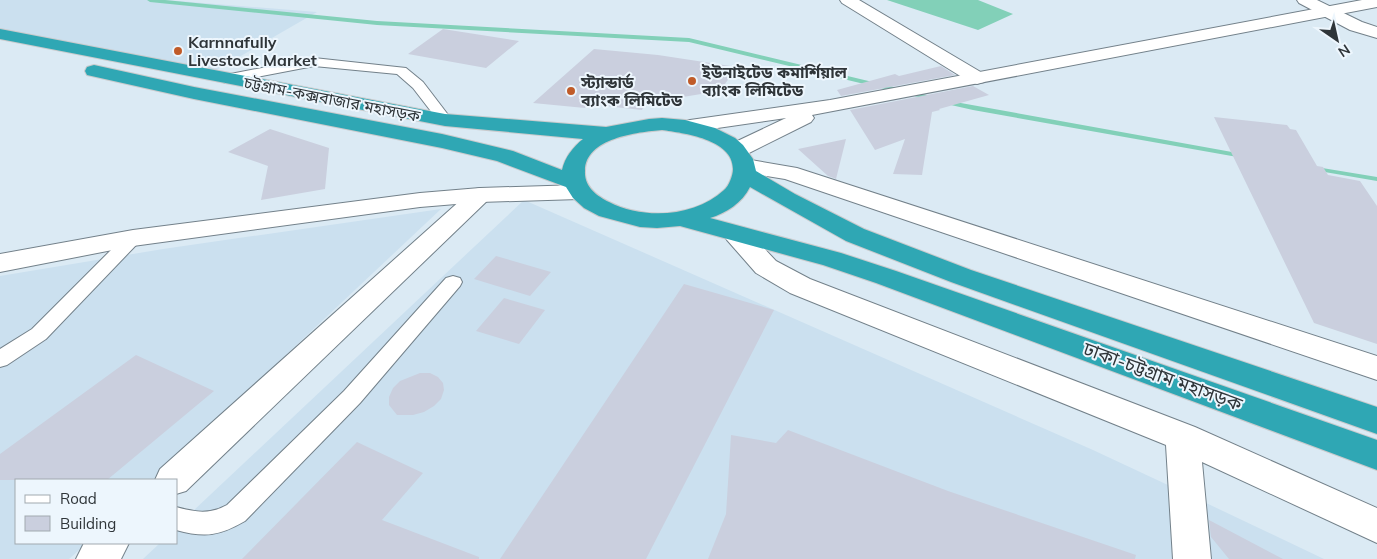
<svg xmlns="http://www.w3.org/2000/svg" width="1377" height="559" viewBox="0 0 1377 559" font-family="Mulish,'Noto Sans Bengali',sans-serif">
  <rect width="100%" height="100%" fill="#dbeaf4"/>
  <!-- built -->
  <path fill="#cbe0ef" d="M0 0H166L317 12 213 72 0 31Z
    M524 200 1093 450 1185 493 1187 559H143L160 543H176V527Z
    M441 209 153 480H16V543H87L69 559H0V276L163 249Z
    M1204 502 1324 559H1207Z"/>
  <!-- water -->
  <path fill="#82d0b8" d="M887 0H978L1013 14 978 30Z"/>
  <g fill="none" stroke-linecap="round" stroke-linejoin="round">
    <!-- stream -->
    <path fill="#82d0b8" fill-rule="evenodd" d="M147 0H165L377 21 689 38 931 96 934 98 931 100 689 42 377 25 150 2Z
      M944 100 1243 154 1247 156 1243 158 973 110 942 103 941 102Z
      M1310 166 1377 177V181L1313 170 1309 168Z"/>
  </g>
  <!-- building -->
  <path fill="#cacfde" d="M443 29 519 41 486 68 408 54Z
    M594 49 658 55 737 67 720 91 645 103 642 110 587 104 585 108 533 103Z
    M941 66 955 75 841 96 837 90 895 74 899 76Z
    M973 86 989 95 939 109 940 110 932 112 922 175 893 174 905 139 875 150 850 110Z
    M1214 117 1287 125 1290 129 1296 130 1317 166 1323 167 1328 175 1360 181 1377 206V344L1314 323Z
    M270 129 329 148 325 189 261 200 268 166 228 152Z
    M846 139 836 179 828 176 798 149Z
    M496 256 551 272 530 296 474 279Z
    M684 284 774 310 646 559H500Z
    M504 298 545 310 519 344 476 331Z
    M136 355 214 391 107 480H0V454Z
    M420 373H430L438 377 443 383 444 390 441 399 434 406 424 412 413 415H397L389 405V397L393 388 400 381Z
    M788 430 948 491 1136 555 1135 559H708L726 514 731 435 776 443Z
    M357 442 423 473 382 520 479 557V559H242Z
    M1209 520 1283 559H1229L1211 537Z"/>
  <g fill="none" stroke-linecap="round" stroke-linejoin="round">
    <!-- lane casing -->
    <g stroke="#73818a" stroke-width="2">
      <path id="lane" d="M314 58 406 68 423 82 452 120 450 123H440L413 88 397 74 314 66 225 83 218 79 225 75Z
        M133 232 139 234 142 238 139 242 46 339 7 365 0 367V349L32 329 127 234Z
        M453 276 460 278 462 282 460 286 360 403 245 521C219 536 205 538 176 530V507C195 512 209 515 227 505L344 391 446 278Z"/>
    </g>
    <!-- street casing -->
    <g stroke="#73818a" stroke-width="2">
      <path id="street" d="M840 0H859L984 74 987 78 984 82 977 84 970 82 842 3Z
        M1297 0H1317L1362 22 1377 27V38L1350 30 1299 3Z
        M745 159 797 168 1377 356V380L785 179 737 171 734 166 737 161Z
        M480 188 488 190 492 195 488 200 186 491 176 494V480H155L160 469 472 190Z
        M736 226 745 228 776 261 810 279 1195 427 1377 508V543L1202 462 1211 559H1173L1166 445 790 293 756 273 727 240 723 234 727 228Z
        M84 543H129L121 559H76Z"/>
    </g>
    <!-- secondary casing -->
    <g stroke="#73818a" stroke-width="2">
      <path id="secondary" d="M1362 0H1377V7L812 115 814 118 811 122 745 155 737 157 729 155 726 150 729 145 786 118 690 132 683 130 679 126 683 122 690 120 830 100Z
        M579 185 587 187 591 192 587 197 579 199 480 202 420 207 133 246 0 272V254L133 230 420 193 480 188Z"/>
    </g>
    <!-- highway casing -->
    <g stroke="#c9cacc" stroke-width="2">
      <path id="highway" d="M0 29 445 114 606 127 649 119 662 118 685 120 715 128 735 138 743 145 753 159 756 171 795 194 864 229 971 270 1377 407V434L951 282 846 241 750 187C742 203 726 213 710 218L841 253 896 271 1377 440V470L876 283 823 265 680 226 657 228 640 227 599 216 584 208 573 198 566 187 497 161 442 148 194 99 87 75 85 71 87 67 94 65 194 87 442 134 513 151 562 170C565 157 573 147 583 139L445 126 0 39ZM662 130C683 133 733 139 733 169 733 175 729 186 724 190 695 217 644 220 609 202 597 196 584 187 585 171 585 138 638 132 662 130Z"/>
    </g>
    <!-- lane -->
    <use href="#lane" fill="#fff" fill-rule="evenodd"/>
    <!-- street -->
    <use href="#street" fill="#fff" fill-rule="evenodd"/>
    <!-- secondary -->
    <use href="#secondary" fill="#fff" fill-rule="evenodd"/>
    <!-- highway -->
    <use href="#highway" fill="#2fa7b4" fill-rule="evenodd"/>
  </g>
  <!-- markers -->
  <g fill="#c05b29" stroke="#edf6fd" stroke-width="2">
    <circle cx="178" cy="51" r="5"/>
    <circle cx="692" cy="81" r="5"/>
    <circle cx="571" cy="91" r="5"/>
  </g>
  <g text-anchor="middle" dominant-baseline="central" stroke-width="4" stroke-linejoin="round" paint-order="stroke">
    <!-- far-poi labels -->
    <g font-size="16" font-weight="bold" fill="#2f3539" stroke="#edf6fd" text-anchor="start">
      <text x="188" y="42">Karnnafully<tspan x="188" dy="18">Livestock Market</tspan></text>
      <text x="702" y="72">ইউনাইটেড কমার্শিয়াল<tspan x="702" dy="18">ব্যাংক লিমিটেড</tspan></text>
      <text x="581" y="82">স্ট্যান্ডার্ড<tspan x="581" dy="18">ব্যাংক লিমিটেড</tspan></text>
    </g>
    <!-- far-street labels -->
    <g font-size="16" fill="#2f3539" stroke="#edf6fd">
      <text transform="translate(332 99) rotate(11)">চট্টগ্রাম-কক্সবাজার মহাসড়ক</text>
    </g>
    <!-- street labels -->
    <g font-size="19" fill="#2f3539" stroke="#edf6fd">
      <text transform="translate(1163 376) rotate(20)">ঢাকা-চট্টগ্রাম মহাসড়ক</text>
    </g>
  </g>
  <!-- legend -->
  <rect x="15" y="479" width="162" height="65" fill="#edf6fd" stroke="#a1a9af"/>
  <rect x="25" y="495" width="25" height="8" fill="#ffffff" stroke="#a1a9af"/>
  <text x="60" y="504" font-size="15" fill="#2f3539">Road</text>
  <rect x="25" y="516" width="25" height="15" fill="#cacfde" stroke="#a1a9af"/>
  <text x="60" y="529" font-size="15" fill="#2f3539">Building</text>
  <!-- north arrow -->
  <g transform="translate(1337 40) rotate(146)" stroke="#edf6fd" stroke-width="4" paint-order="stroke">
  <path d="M0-4L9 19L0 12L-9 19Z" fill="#2f3539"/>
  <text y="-8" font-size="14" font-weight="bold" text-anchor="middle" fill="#2f3539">N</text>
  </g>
</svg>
